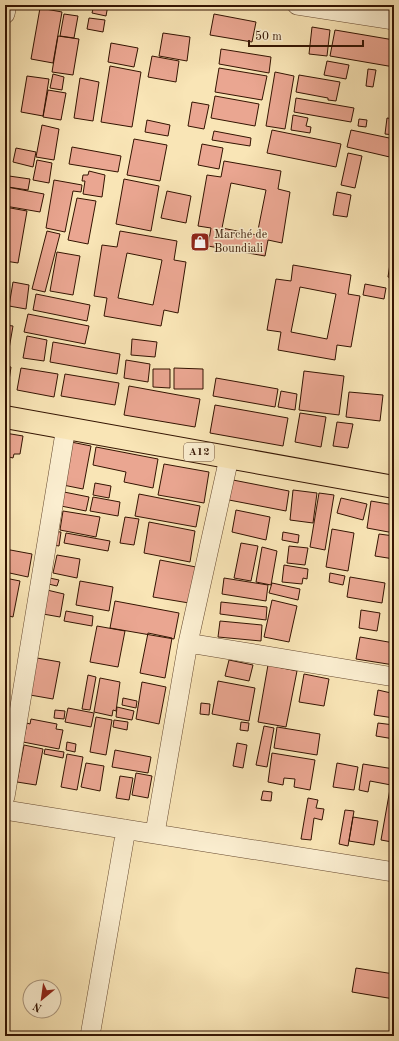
<svg xmlns="http://www.w3.org/2000/svg" width="399" height="1041" viewBox="0 0 399 1041" font-family="'Old Standard TT',serif">
  <rect width="100%" height="100%" fill="#f9e5b6"/>
  <filter id="stains"><feTurbulence type="fractalNoise" baseFrequency=".005" numOctaves="4"/><feColorMatrix values="0 0 0 0 .2 0 0 0 0 .09 0 0 0 0 .02 0 0 0 .5 -.17"/></filter>
  <radialGradient id="worn" r=".72"><stop offset=".6" stop-color="#630" stop-opacity="0"/><stop offset="1" stop-color="#630" stop-opacity=".3"/></radialGradient>
  <!-- building -->
  <path fill="#eaa691" stroke="#341402" fill-rule="evenodd" d="M94 5H108L106 16 92 13Z
    M40 8 62 12 53 63 31 59Z
    M64 14 78 16 74 38 60 36Z
    M214 14 256 22 252 42 210 35Z
    M89 18 105 20 103 32 87 29Z
    M312 27 330 30 327 56 309 54Z
    M335 30 394 40V67L330 56Z
    M163 33 190 37 187 61 159 56Z
    M58 36 79 39 73 75 52 72Z
    M111 43 138 48 134 67 108 62Z
    M221 49 271 57 269 73 219 64Z
    M152 56 179 61 176 82 148 77Z
    M327 61 349 65 346 79 324 75Z
    M110 66 141 72 132 127 101 122Z
    M219 68 267 76 262 100 215 92Z
    M368 69 376 70 373 87 366 86Z
    M275 72 294 76 285 129 266 126Z
    M53 74 64 77 62 90 50 88Z
    M299 75 340 82 336 101 328 100V98L296 92Z
    M27 76 49 79 43 116 21 112Z
    M80 78 99 82 93 121 74 118Z
    M48 90 66 93 61 120 43 117Z
    M215 96 259 104 255 126 211 118Z
    M296 98 354 108 351 122 294 112Z
    M192 102 209 105 204 129 188 126Z
    M293 115 308 118 306 126 311 127 310 133 291 130Z
    M387 118 394 119V135L385 134Z
    M359 119 367 120 366 127 358 126Z
    M147 120 170 125 168 136 145 132Z
    M42 125 59 129 54 160 36 157Z
    M272 130 341 144 336 167 267 153Z
    M351 130 394 139V158L347 147Z
    M214 131 251 138 250 146 212 140Z
    M134 139 167 145 160 181 127 175Z
    M202 144 223 148 219 169 198 165Z
    M72 147 121 156 118 172 69 164Z
    M16 148 36 152 33 167 13 162Z
    M348 153 362 156 355 188 341 185Z
    M37 160 52 163 49 183 33 180Z
    M224 161 281 171 278 189 290 192 282 243 268 240 265 256 208 246 211 228 198 226 207 175 221 177ZM231 183 266 190 257 235 222 228Z
    M89 171 105 175 102 197 83 194 85 181H82L83 175H88Z
    M9 176 30 179 28 190 8 187Z
    M124 179 159 186 151 231 116 224Z
    M54 180 82 185 81 192 73 191 65 232 46 228Z
    M7 187 44 194 40 212 5 206Z
    M167 191 191 196 186 223 161 218Z
    M337 192 351 195 347 217 333 215Z
    M77 198 96 201 88 244 68 240Z
    M5 207 27 211 18 263 5 261Z
    M47 231 60 234 45 292 32 289Z
    M120 231 177 241 174 260 186 262 178 313 164 310 161 326 104 316 107 298 94 296 102 245 117 247ZM127 253 162 260 153 305 118 298Z
    M57 252 80 256 73 295 50 291Z
    M391 257H394V279L388 277Z
    M293 265 351 275 348 294 360 296 351 347 337 345 335 360 278 350 281 332 267 330 276 279 291 281ZM300 287 336 294 327 339 291 332Z
    M13 282 29 285 26 309 9 306Z
    M365 284 386 288 384 299 363 295Z
    M36 294 90 305 87 321 33 310Z
    M28 314 89 326 85 344 24 332Z
    M5 325 13 326 9 349 5 348Z
    M27 336 47 340 44 361 23 358Z
    M132 339 157 342 155 357 131 355Z
    M53 342 120 354 117 374 50 362Z
    M126 360 150 364 148 382 124 378Z
    M5 366 11 367 8 388 5 387Z
    M21 368 58 374 54 397 17 390Z
    M174 368 203 369V389H174Z
    M153 369H170V388L153 387Z
    M304 371 344 376 339 415 299 410Z
    M65 374 119 383 115 405 61 396Z
    M216 378 278 389 275 407 213 396Z
    M129 386 200 399 195 427 124 415Z
    M281 391 297 394 295 410 278 407Z
    M349 392 383 395 380 421 346 417Z
    M215 405 288 418 283 446 210 433Z
    M300 413 326 417 321 447 295 442Z
    M337 422 353 424 348 448 333 446Z
    M5 433 23 436 20 454H14L13 458 5 456Z
    M71 442 91 446 83 489 63 485Z
    M96 447 158 459 153 488 124 482 126 472 93 465Z
    M164 464 209 472 204 503 158 495Z
    M233 480 289 491 286 511 229 500Z
    M95 483 111 486 109 498 93 495Z
    M293 490 317 493 313 523 290 520Z
    M64 492 89 497 86 511 61 506Z
    M319 493 334 495 325 550 310 547Z
    M139 494 200 506 196 527 135 516Z
    M93 497 120 502 118 516 90 511Z
    M341 498 367 504 363 520 337 513Z
    M371 501 394 505V533L367 528Z
    M236 510 270 517 266 540 232 532Z
    M63 511 100 517 96 537 60 530Z
    M125 517 139 519 134 545 120 543Z
    M149 522 195 531 190 562 144 553Z
    M332 529 354 533 348 571 326 567Z
    M50 531 61 532 59 546 48 544Z
    M283 532 299 535 298 543 282 540Z
    M66 533 110 541 108 551 64 543Z
    M379 534 394 536V559L375 556Z
    M241 543 258 546 251 581 234 578Z
    M289 546 308 548 305 565 287 563Z
    M262 547 277 551 271 585 256 582Z
    M5 549 32 554 28 577 5 572Z
    M57 555 80 559 77 578 53 573Z
    M160 560 196 567 189 603 153 597Z
    M284 565 308 569 307 579 303 578 302 584 282 582Z
    M330 573 345 576 343 585 329 582Z
    M45 577 59 580 57 586 44 583Z
    M350 577 385 583 382 603 347 597Z
    M5 578 20 581 13 617 5 615Z
    M224 578 268 585 266 601 222 594Z
    M80 581 113 587 109 611 76 605Z
    M272 583 300 589 298 600 269 593Z
    M47 590 64 594 60 617 43 614Z
    M272 600 297 606 289 642 264 637Z
    M115 601 179 613 174 639 110 628Z
    M221 602 267 607 266 620 220 614Z
    M361 610 380 613 377 631 359 628Z
    M66 611 93 616 92 626 64 621Z
    M220 621 262 625 261 641 218 637Z
    M97 626 125 631 118 667 90 662Z
    M148 633 172 638 165 678 140 673Z
    M360 637 394 643V665L356 659Z
    M37 658 60 662 53 699 30 695Z
    M229 660 253 665 249 681 225 676Z
    M268 665 297 671 286 727 258 722Z
    M304 674 329 679 324 706 299 702Z
    M88 675 96 677 90 710 82 709Z
    M100 678 120 682 116 711 113 710 112 716 94 712Z
    M218 681 255 688 249 721 212 714Z
    M142 682 166 687 159 724 136 719Z
    M378 690 391 693V696L394 697V718L374 715Z
    M123 698 137 701 136 708 122 705Z
    M201 703 210 704 209 715 200 714Z
    M117 707 134 711 132 720 116 717Z
    M68 708 94 713 91 727 65 722Z
    M55 710 65 711 64 719 54 718Z
    M96 717 112 720 106 755 90 752Z
    M31 719 57 724 56 729 63 730 59 749 23 742 27 723 30 724Z
    M114 720 128 722 127 730 113 727Z
    M241 722 249 723 248 731 240 730Z
    M378 723 394 725V739L376 736Z
    M264 726 274 728 267 767 256 765Z
    M277 727 320 734 317 755 274 748Z
    M67 742 76 744 75 752 66 750Z
    M237 743 247 745 243 768 233 766Z
    M24 745 43 749 36 785 17 782Z
    M45 749 64 752 63 758 44 754Z
    M115 750 151 757 148 773 112 767Z
    M272 753 315 760 310 790 294 787 295 779 284 778 283 785 268 782Z
    M67 754 83 757 77 790 61 787Z
    M86 763 104 766 100 791 81 787Z
    M337 763 358 767 354 790 333 787Z
    M363 764 394 769 391 785 370 781 368 792 359 790Z
    M393 772H394V853H391L392 842 381 840Z
    M136 773 152 776 148 798 132 795Z
    M120 776 133 778 129 800 116 798Z
    M263 791 272 792 271 801 261 800Z
    M308 798 318 800 316 808 324 809 322 820 314 818 311 840 301 839Z
    M345 810 354 811 348 846 339 844Z
    M353 817 378 821 374 845 349 841Z
    M356 968 394 974V999L352 992Z"/>
  <g fill="none" stroke-linecap="round" stroke-linejoin="round">
    <!-- minor casing -->
    <g stroke="#65482f" stroke-width="20">
      <path id="minor" d="M297 5 394 20
        M5 14 7 5
        M188 643 394 677
        M5 797 66 427
        M5 810 394 872
        M155 833 188 643 229 458
        M90 1036 126 829"/>
    </g>
    <!-- major casing -->
    <g stroke="#341402" stroke-width="24">
      <path id="major" d="M5 417 394 487"/>
    </g>
    <!-- minor -->
    <use href="#minor" stroke="#fbeed0" stroke-width="19"/>
    <!-- major -->
    <use href="#major" stroke="#f9e5b6" stroke-width="22"/>
  </g>
  <!-- icons -->
  <defs>
    <g id="shop-square" transform="scale(1)"><rect x="-9" y="-9" width="18" height="18" rx="4" fill="#8f2418" stroke="#fbeed0"/><path d="M-5-2.5h2.3a2.7 3.5 0 0 1 5.4 0H5L5.5 6h-11ZM-1.5-2.5h3a1.5 2.3 0 0 0-3 0Z" fill="#fff"/></g>
  </defs>
  <g fill-rule="evenodd">
    <use href="#shop-square" x="200" y="242"/>
  </g>
  <g text-anchor="middle" dominant-baseline="central" stroke-width="3" stroke-linejoin="round" paint-order="stroke">
    <!-- shield labels -->
    <rect fill="#fbeed0" stroke="#705540" stroke-width="1" x="184" y="443" width="30" height="18" rx="3"/>
    <g font-size="11" font-weight="bold" fill="#341402">
      <text x="199" y="452">A12</text>
    </g>
    <!-- poi labels -->
    <g font-size="12" fill="#341402" stroke="#fbeed0" text-anchor="start">
      <text x="214" y="235">Marché de<tspan x="214" dy="14">Boundiali</tspan></text>
    </g>
  </g>
  <!-- margin -->
  <rect width="399" height="1041" fill="none" stroke="#f9e5b6" stroke-width="20"/>
  <rect x="6" y="6" width="387" height="1029" fill="none" stroke="#341402" stroke-width="2"/>
  <rect x="10" y="10" width="379" height="1021" fill="none" stroke="#341402"/>
  <!-- north arrow -->
  <g transform="translate(42 999) rotate(209)"><circle r="19" fill="#fbeed0" stroke="#ab977e"/>
  <path d="M0-3L7 15L0 10L-7 15Z" fill="#8f2418"/>
  <text y="-6" font-size="11" font-weight="bold" text-anchor="middle" fill="#341402">N</text>
  </g>
  <!-- scale -->
  <path d="M249 40v6h114v-6" fill="none" stroke="#341402" stroke-width="2"/>
  <text x="255" y="40" font-size="12" fill="#341402" stroke="#fbeed0" stroke-width="3" paint-order="stroke">50 m</text>
  <rect width="100%" height="100%" filter="url(#stains)"/>
  <rect width="100%" height="100%" fill="url(#worn)"/>
</svg>
